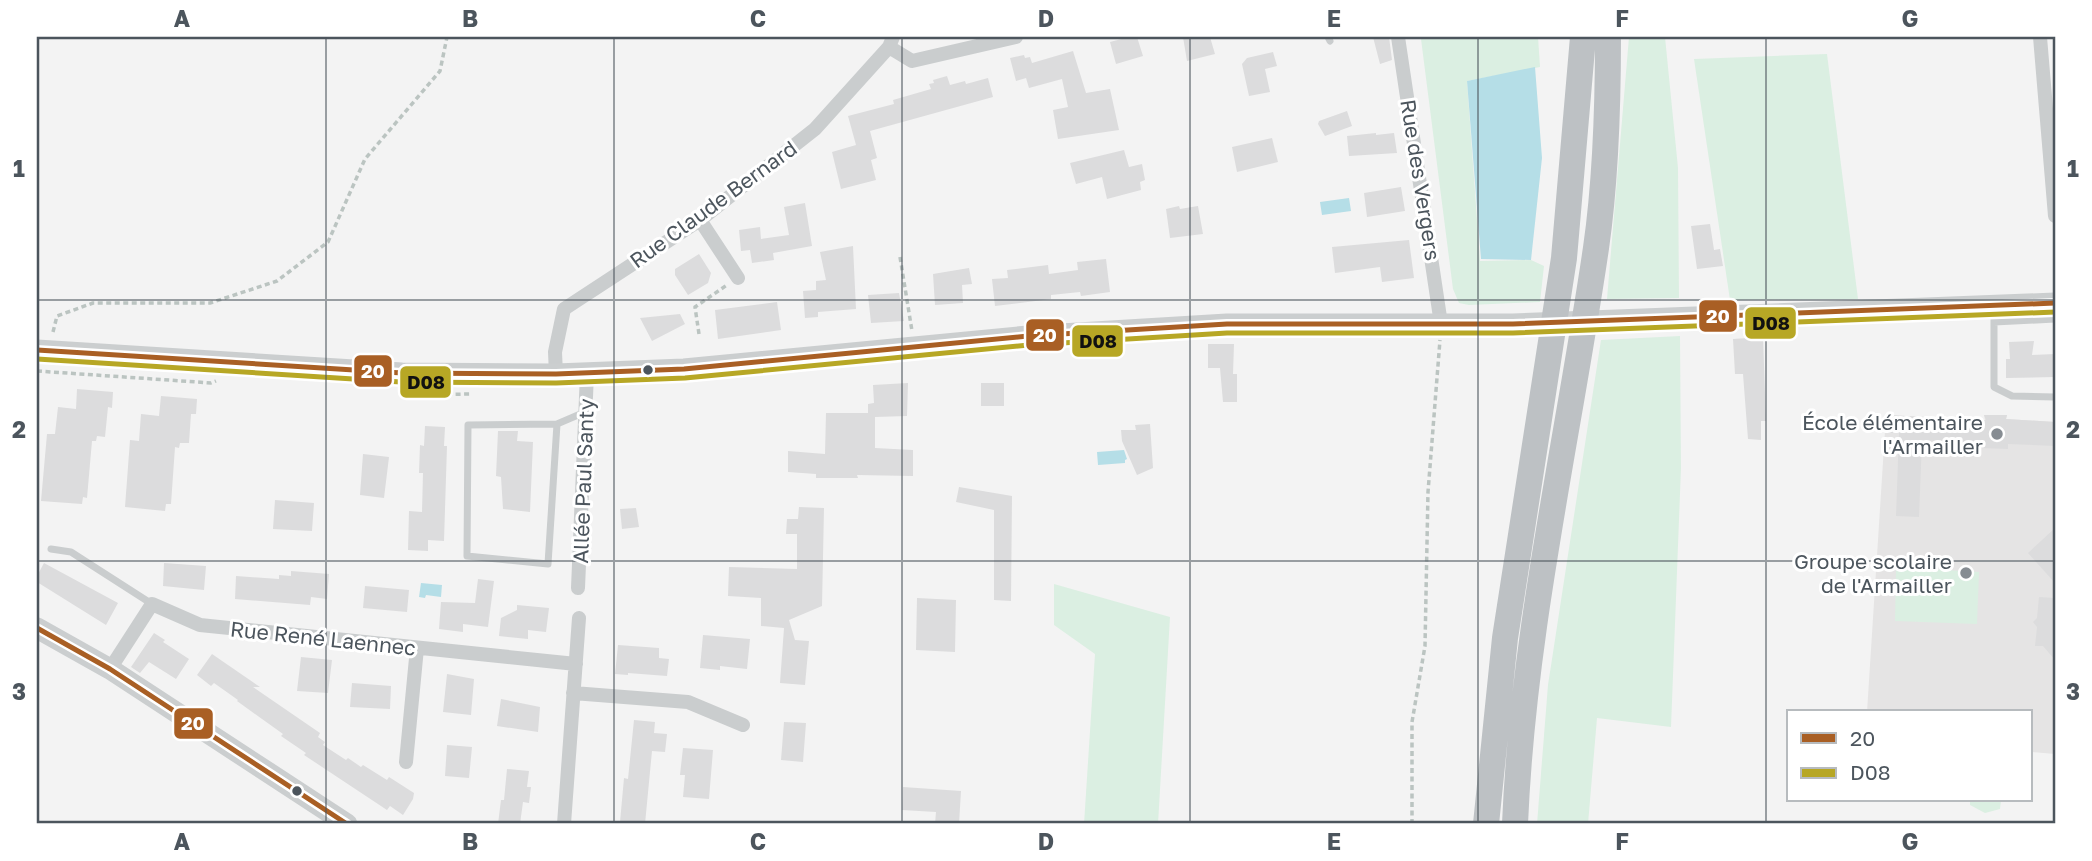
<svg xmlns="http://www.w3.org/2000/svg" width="2092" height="861" viewBox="0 0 2092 861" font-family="'Golos Text',sans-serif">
  <rect width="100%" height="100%" fill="#f3f3f3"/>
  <!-- education -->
  <path fill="#e5e4e4" d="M1886 415 1985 420 1984 415H2007L2006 419 2055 422V754L2031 752V712H1867Z"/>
  <!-- green -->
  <path fill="#dbefe2" d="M1434 37H1538L1540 67 1467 81 1480 261 1531 260 1544 266 1540 302 1469 305 1459 303 1453 289 1421 39Z
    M1629 37H1665L1678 168 1679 298 1607 299Z
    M1827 54 1858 299 1730 300 1694 59Z
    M1680 336 1681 468 1671 727 1597 718 1588 824H1537L1548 685 1601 340Z
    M1896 567 1979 572 1977 624 1895 621Z
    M1054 584 1170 617 1158 824H1084L1095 654 1054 625Z
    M1970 800H2001L2000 809 1985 813 1970 805Z"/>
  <!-- water -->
  <path fill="#b5dee7" d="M1535 67 1542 158 1531 260 1481 259 1467 81Z
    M1349 198 1351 211 1322 215 1320 202Z
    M1124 450 1127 459 1125 460V463L1098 465 1097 452Z
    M421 583 442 585 441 597 426 595 425 598 419 597Z"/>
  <!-- building -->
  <path fill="#dcdcdd" d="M1129 37H1137L1143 56 1116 64 1110 42Z
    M1183 37H1210L1215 54 1187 61Z
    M1373 37H1389L1392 60 1380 64Z
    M1073 51 1086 93 1110 89 1119 130 1058 139 1053 110 1068 107 1062 79 1029 88 1026 78 1016 81 1010 58 1024 55 1025 58 1030 57 1032 63Z
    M1273 52 1277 66 1265 69 1270 92 1249 96 1242 64 1247 58Z
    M947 76 950 85 965 81 966 84 988 78 993 97 870 131 877 158 871 160 876 180 841 189 832 152 856 145 848 116 894 104 893 100 931 89 929 84 934 83 933 80Z
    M1347 111 1352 126 1325 136 1318 124 1319 121Z
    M1376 133V135L1394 133 1397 153 1349 156 1347 136Z
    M1272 138 1278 162 1237 172 1232 147Z
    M1124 150 1129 167 1142 164 1145 180 1140 182 1141 190 1107 199 1102 177 1076 184 1070 163Z
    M1401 187 1405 211 1367 217 1364 193Z
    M805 203 812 246 773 253 774 260 752 263 750 250 741 251 739 230 760 227 761 239 789 235 784 207Z
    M1179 206 1180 209 1198 206 1203 234 1170 238 1166 209Z
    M1710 224 1714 250 1720 249 1723 266 1697 269 1691 226Z
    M1409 240 1414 278 1382 282 1380 267 1335 273 1332 247Z
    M853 246 856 309 818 312V317L805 318 803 291 816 290V281L826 280 820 252Z
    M699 254 711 273 708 283 688 295 675 275V269Z
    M1106 259 1110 292 1081 296 1080 292 1051 295V299L995 306 992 279 1008 278 1007 270 1048 265 1049 274 1078 270 1077 262Z
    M969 268 972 284 962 285 963 303 935 305 933 274Z
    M899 293 904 321 871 323 868 295Z
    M777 302 781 330 718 339 715 310Z
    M680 314 685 324 652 341 640 318Z
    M1763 337 1766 421H1761V440L1748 439 1743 374H1735L1733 339Z
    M2034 341 2032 355 2055 354V377L2006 378V359H2010L2009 342Z
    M1208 344H1234L1233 374H1237V402H1223L1220 368H1208Z
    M908 383 907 416 875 417V448L913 450V476L857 475 858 478H816V474L788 472V451L825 454 826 413H868V404L874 403 873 385Z
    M981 383H1004V406H981Z
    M77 389 113 392 112 408 108 407 105 437 97 436 96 441H92L87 498 83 497 82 504 41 501 47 434H55L58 407 76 409Z
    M161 396 197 399 196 414H191L189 443H180L179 448 175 447 171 504H166L165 511 125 507 130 440 139 441 141 414 159 416Z
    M1886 415 1986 420 1984 415H2007L2006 419 2055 422V446L2008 444V449L1981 448V443L1922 440 1919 517 1896 516 1899 433H1885Z
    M1150 424 1153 468 1137 475 1122 441 1121 430H1136L1135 425Z
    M425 426 445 427 444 446H447L444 541 428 540V551L408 550 409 511 422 512 423 473H419L420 445 424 446Z
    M498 431H518L517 441 533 442 530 512 503 509 501 477 496 476Z
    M363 454 389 457 384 498 360 495Z
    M959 487 1012 496 1011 601 994 600V510L956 502Z
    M275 500 314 503 312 531 273 529Z
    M799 507 824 508 822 606 789 620 795 640 809 641 805 685 780 683 784 628 761 626V598L728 596 729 567 797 569V534H786L787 519H798Z
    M636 508 639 527 622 529 620 509Z
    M2055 528V583L2028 553Z
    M44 563 118 603 106 625 37 582V576Z
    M164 563 206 566 204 590 163 586Z
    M291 571 329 574 327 599 311 597 310 605 235 599 236 576 279 579V575L291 576Z
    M478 579 494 581 488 627 463 624V632L439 629 441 602 475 603Z
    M365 586 409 590 407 612 363 608Z
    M2039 597 2055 598V660L2043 646H2035L2037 627 2033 622 2037 618Z
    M917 598 956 600 955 652 916 650Z
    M517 605 549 608 546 632 528 630V639L499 636 501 618 517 610Z
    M154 633 165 640 163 642 189 659 176 679 149 662 140 673 131 667Z
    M703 635 750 639 747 669 720 666V670L700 668Z
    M618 645 659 648V658L669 659 667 676 628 673V675L615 674Z
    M212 654 260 687H253L320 733 318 737 325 742 323 745 346 760 348 758 361 767 363 765 387 780 389 777 414 793 413 799 403 815 390 806 387 810 304 755 306 753 281 736 283 734 237 701 238 700 214 683 211 686 197 675Z
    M301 657 332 660 328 693 297 691Z
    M447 674 474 679 471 715 443 712Z
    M352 683 391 686 390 709 350 707Z
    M501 699 540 707 538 732 497 726Z
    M634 720 655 722 654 733 667 734 665 752 652 751 645 824H627V822H620L624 778 628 779Z
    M784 722 806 723 803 762 781 760Z
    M447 745 472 747 469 778 445 776Z
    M683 748 713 750 709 799 683 797 685 775H680Z
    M507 769 529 771 527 787H531L529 803 523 802 520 824H498L501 800H504Z
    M903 787 961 791 959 824H935L936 812 902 810Z"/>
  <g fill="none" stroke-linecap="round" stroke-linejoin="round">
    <!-- path -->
    <path stroke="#bbc4c1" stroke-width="3.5" stroke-dasharray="5 3.5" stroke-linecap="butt" d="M900 257 912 331
      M53 332 57 316 93 303H210L277 281 328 242 365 159 440 71 447 37
      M699 334 695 307 727 285
      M37 371 211 383 216 381
      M406 391 411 395 471 394
      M1412 824V722L1425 646 1428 492 1440 340"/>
    <!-- lane -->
    <path stroke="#cacdce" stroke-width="7" d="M1328 37 1330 41
      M1994 307V387L2012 396 2055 397
      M1994 322 2055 319
      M557 424 548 564 467 556 468 425 557 424 585 412
      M51 549 71 552 152 604"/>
    <!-- street -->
    <path stroke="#cacdce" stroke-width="14" d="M1398 37 1441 324
      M2040 37 2055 216
      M889 47 912 61 1016 37
      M700 220 738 278
      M556 374 555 352 564 309 700 220 815 129 889 47 893 37
      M578 588 587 373
      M110 669 152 604 200 625 576 664
      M573 693 688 702 743 725
      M406 762 417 648
      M564 824 579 618"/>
    <!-- secondary -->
    <path stroke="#cbcecf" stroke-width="21" d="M37 350 402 373 556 374 684 369 1028 336 1227 324H1513L2055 303
      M37 628 110 669 347 824"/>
    <!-- highway -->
    <path stroke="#bdc1c4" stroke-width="26" d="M1486 824 1505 638 1564 258 1583 37
      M1515 824C1523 630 1568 440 1596 248 1606 179 1608 107 1608 37"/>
    <!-- bus-1 casing -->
    <g stroke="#fff" stroke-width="10">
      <path id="bus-1" d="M37 350 402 373 556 374 684 369 1028 336 1227 324H1513L2055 303
        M37 628 110 669 347 824"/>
    </g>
    <!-- bus-2 casing -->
    <g stroke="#fff" stroke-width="10">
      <path id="bus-2" d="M37 359 401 382 556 383 685 378 1029 345 1227 333H1513L2055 312"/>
    </g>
    <!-- bus-1 -->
    <use href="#bus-1" stroke="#a95f24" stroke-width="5"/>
    <!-- bus-2 -->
    <use href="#bus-2" stroke="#b7a725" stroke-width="5"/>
  </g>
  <!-- grid -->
  <path fill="none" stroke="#4c555d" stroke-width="2" stroke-opacity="0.55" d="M326 37V824M614 37V824M902 37V824M1190 37V824M1478 37V824M1766 37V824M37 300H2055M37 561H2055"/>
  <!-- markers -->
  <g fill="#4c555d" stroke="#fff" stroke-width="2.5">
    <circle cx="648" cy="370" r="6"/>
    <circle cx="297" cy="791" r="6"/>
  </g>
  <g fill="#868c92" stroke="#fff" stroke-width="2.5">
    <circle cx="1997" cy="434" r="7"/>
    <circle cx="1966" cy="573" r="7"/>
  </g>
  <g text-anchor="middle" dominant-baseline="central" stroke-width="6" stroke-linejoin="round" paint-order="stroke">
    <!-- street labels -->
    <g font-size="21" fill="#4c555d" stroke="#fff">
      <text transform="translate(1421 180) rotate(81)">Rue des Vergers</text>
      <text transform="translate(713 204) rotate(-36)">Rue Claude Bernard</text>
      <text transform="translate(583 481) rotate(-88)">Allée Paul Santy</text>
      <text transform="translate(323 638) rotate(6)">Rue René Laennec</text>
    </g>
    <!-- poi labels -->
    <g font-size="21" fill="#4c555d" stroke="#fff" text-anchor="end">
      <text x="1983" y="422">École élémentaire<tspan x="1983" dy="24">l'Armailler</tspan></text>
      <text x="1952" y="561">Groupe scolaire<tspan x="1952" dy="24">de l'Armailler</tspan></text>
    </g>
  </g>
  <g stroke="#fff" stroke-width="2.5">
    <rect x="1698" y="299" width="40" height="34" rx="7" fill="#a95f24"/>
    <rect x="1744" y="306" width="53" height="34" rx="7" fill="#b7a725"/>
    <rect x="1025" y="318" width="40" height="34" rx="7" fill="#a95f24"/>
    <rect x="1071" y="324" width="53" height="34" rx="7" fill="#b7a725"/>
    <rect x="353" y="354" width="40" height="34" rx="7" fill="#a95f24"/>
    <rect x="399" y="365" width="53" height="34" rx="7" fill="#b7a725"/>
    <rect x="173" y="707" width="41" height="33" rx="7" fill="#a95f24"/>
  </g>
  <g font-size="19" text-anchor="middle" font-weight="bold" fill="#fff">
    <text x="1718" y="323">20</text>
    <text x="1045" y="342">20</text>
    <text x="373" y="378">20</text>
    <text x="193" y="730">20</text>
  </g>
  <g font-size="19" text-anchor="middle" font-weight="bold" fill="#111">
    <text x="1771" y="330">D08</text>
    <text x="1098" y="348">D08</text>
    <text x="426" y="389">D08</text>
  </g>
  <!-- border -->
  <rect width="2092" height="861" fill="none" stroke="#ffffff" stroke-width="77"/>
  <!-- legend -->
  <rect x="1787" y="710" width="245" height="91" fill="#ffffff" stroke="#b7bbbe" stroke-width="2"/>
  <rect x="1801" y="733" width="35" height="10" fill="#a95f24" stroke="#b7bbbe" stroke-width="2"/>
  <text x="1850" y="746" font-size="21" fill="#4c555d">20</text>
  <rect x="1801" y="768" width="35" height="10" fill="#b7a725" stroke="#b7bbbe" stroke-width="2"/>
  <text x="1850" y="780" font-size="21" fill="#4c555d">D08</text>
  <rect x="38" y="38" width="2016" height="784" fill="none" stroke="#4c555d" stroke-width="2.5"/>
  <g font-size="23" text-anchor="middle" font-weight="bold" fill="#4c555d">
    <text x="182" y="27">A</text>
    <text x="470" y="27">B</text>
    <text x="758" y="27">C</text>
    <text x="1046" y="27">D</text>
    <text x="1334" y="27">E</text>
    <text x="1622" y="27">F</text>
    <text x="1910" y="27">G</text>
    <text x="19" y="177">1</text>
    <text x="2073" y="177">1</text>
    <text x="19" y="438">2</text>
    <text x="2073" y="438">2</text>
    <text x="19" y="700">3</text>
    <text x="2073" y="700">3</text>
    <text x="182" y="850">A</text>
    <text x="470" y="850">B</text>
    <text x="758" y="850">C</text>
    <text x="1046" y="850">D</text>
    <text x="1334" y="850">E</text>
    <text x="1622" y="850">F</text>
    <text x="1910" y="850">G</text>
  </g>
</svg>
